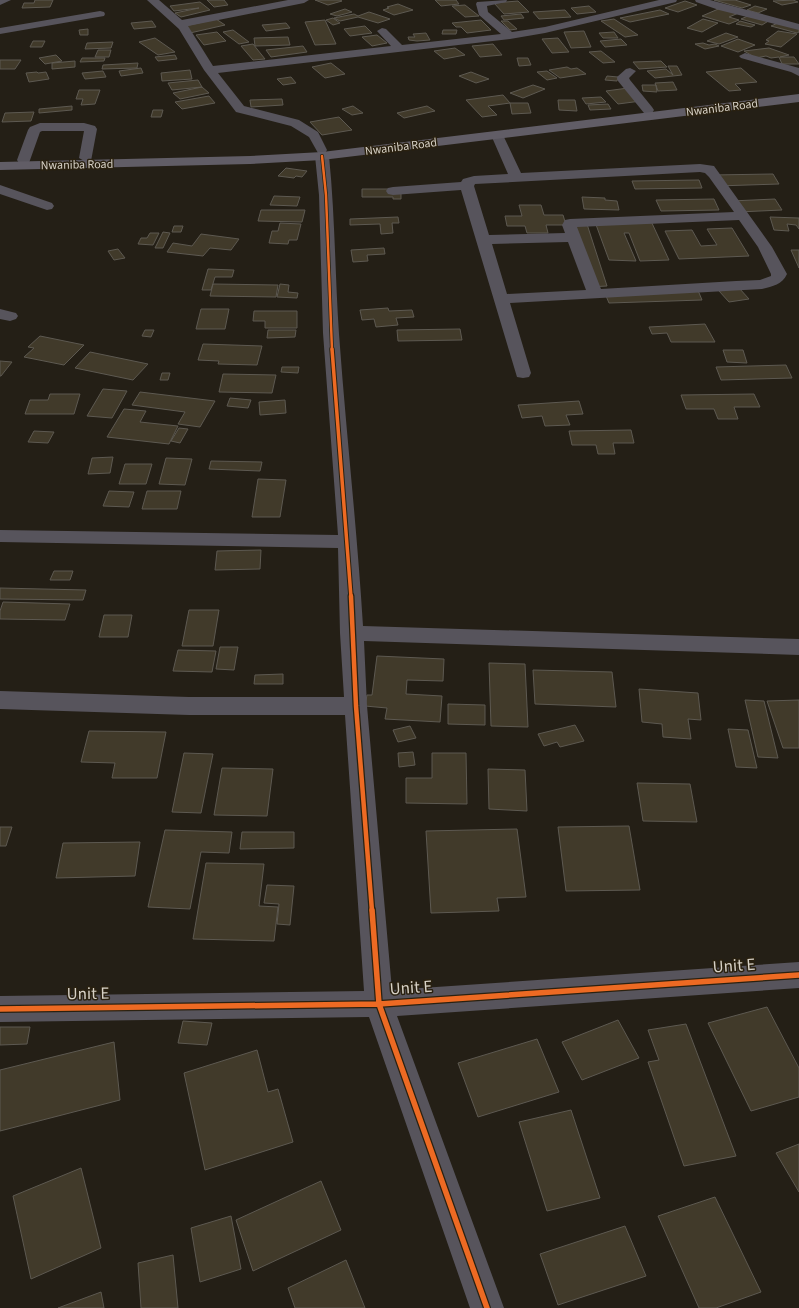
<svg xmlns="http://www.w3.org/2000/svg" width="799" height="1308" viewBox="0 0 799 1308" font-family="'Source Sans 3',sans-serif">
  <rect width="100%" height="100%" fill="#241f16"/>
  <!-- building -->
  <path fill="#413a2a" stroke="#5d5951" d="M35 0H53L50 7 22 8 24 3H34Z
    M207 0H224L228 5 214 7Z
    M315 0H340L342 1 328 5Z
    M435 0H456L459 4 441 6Z
    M714 0H735L751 5 742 8Z
    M793 0 798 2 782 5 773 1Z
    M518 1 529 12 504 14 494 3Z
    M685 1 697 5 678 12 665 8Z
    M200 2 210 10 181 17 175 13 199 8 174 11 170 6Z
    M398 4 413 10 394 15 383 10 389 8 387 7Z
    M465 5 479 16 465 17 452 6Z
    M589 6 596 12 577 14 571 8Z
    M755 6 767 9 758 13 747 10Z
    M723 7 741 12 729 17 739 20 729 24 702 16Z
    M345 9 352 12 337 16 330 14Z
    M565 10 571 17 539 19 533 12Z
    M660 10 669 14 630 22 620 18Z
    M369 12 390 19 378 23 358 17 340 21 334 18 354 14 358 16Z
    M521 14 524 18 504 20 501 16Z
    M750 15 770 20 762 25 741 19Z
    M333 18 340 23 333 25 326 20Z
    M216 19 225 25 190 33 181 27Z
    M614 19 638 35 625 37 601 21Z
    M703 19 718 23 702 32 687 28Z
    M325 20 336 44 315 45 305 22Z
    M481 20 491 30 467 33 461 27H456L452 23Z
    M152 21 156 27 134 29 131 23Z
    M501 21H508L517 29 510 30Z
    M740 21 755 25 751 27 736 24Z
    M286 23 290 28 266 31 262 25Z
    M778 23 799 28V32L797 33 771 26Z
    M365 26 372 33 350 36 344 29Z
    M88 29V35H80L79 30Z
    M233 30 249 42 239 44 223 32Z
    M443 30H457L456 34H442Z
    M584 31 591 47 571 48 564 32Z
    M778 31 797 34 781 47 765 44 769 41 766 40Z
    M217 32 226 41 204 45 196 35Z
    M614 32 618 38H603L599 33Z
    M426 33 430 40 417 41 409 40 408 37H415L413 34Z
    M726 33 738 37 719 44 707 41Z
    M377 35 387 43 372 46 362 37Z
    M288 37 290 45 255 46 254 38Z
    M155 38 175 52 158 55 139 42Z
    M558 38 569 52 552 53 542 39Z
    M621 39 627 45 605 47 600 41Z
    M738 39 755 45 738 52 721 46Z
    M33 41H45L42 47H30Z
    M113 42 111 48 85 49 87 43Z
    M703 43 709 45 715 44 719 46 705 49 695 44Z
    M253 44 265 59 253 60 241 46Z
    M493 44 502 55 480 57 472 46Z
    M303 46 307 52 271 57 266 50Z
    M455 48 465 55 444 59 434 51Z
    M769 48 789 55 780 57H794L799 64H782L779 57 771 58 766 56 756 58 744 51Z
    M98 50H111L109 57H95Z
    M601 51 615 62 603 63 589 52Z
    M56 55 62 61 45 64 39 58Z
    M175 55 177 59 158 61 155 57Z
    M82 58H105L104 61 80 62Z
    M517 58H528L531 65 519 66Z
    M0 60H21L15 69H0Z
    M75 61V67L52 69V63Z
    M661 61 667 67 639 69 633 62Z
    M138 63 137 68 102 69 103 65Z
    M331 63 345 74 325 78 312 67Z
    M668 66H677L682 75 655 78 647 71 666 69 673 75Z
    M567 67 571 69 577 68 586 74 560 78 549 70Z
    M141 68 143 73 121 76 119 71Z
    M741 68 757 82 735 84 741 90 729 91 706 72Z
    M190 70 192 79 162 81 161 73Z
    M103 71 106 77 85 79 82 73Z
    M547 71 557 78 547 80 537 72Z
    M37 72 38 73 46 72 49 79 29 82 26 73Z
    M471 72 489 79 476 83 459 76Z
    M607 76 618 77 617 81 605 80Z
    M291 77 296 83 283 85 277 79Z
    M198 80 202 87 172 90 168 83Z
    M673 82 677 90 658 91 655 83Z
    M533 85 545 89 523 98 510 93Z
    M642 85H656L657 92 643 91Z
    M202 87 209 93 180 99 173 93Z
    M628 88 641 101 618 104 606 91Z
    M79 90H100L95 104 81 105 83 99H76Z
    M503 95 510 103H528L531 113 512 114 510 103 488 106 497 115 482 117 466 100Z
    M209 96 215 103 182 109 175 102Z
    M601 97 606 102 586 104 582 98Z
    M282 99 283 105 251 107 250 100Z
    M558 100H575L577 111 559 110Z
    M608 104 611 109 590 110 588 105Z
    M72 106V110L39 113V109Z
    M353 106 363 113 352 115 342 109Z
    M427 106 435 111 404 118 397 113Z
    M153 110H163L161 117H151Z
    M34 112 31 121 2 122 5 113Z
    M339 117 352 130 322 135 310 122Z
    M286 168 307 171 302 177 296 176 294 178 278 176Z
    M773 174 779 184 717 186 712 175Z
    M699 180 702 188 635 189 632 181Z
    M362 189H401V199H393V197H362Z
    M274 196 300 197 297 206 270 205Z
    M582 197 605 198V200L617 201 619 210 584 209Z
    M714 199 719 210 661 211 656 200Z
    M775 199 782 210 738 212 731 201Z
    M519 205H541L544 215H563L566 225H546L548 233H527L525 226H507L505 216H522Z
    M261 210H305L302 222 258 221Z
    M398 217 399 223H392L393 233 381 234 380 224 350 225V219Z
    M770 217 799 218V229L796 225 787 224 789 231 774 230Z
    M569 221H586L607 286 588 287Z
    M651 221 669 260 640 261 629 233H624L636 261 609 260 595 222Z
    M280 223 301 224 297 240H289L288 244 269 243 272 231H278Z
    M174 226H183L181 232H172Z
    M732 228 749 256 679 259 665 231 692 230 701 246 717 245 707 229Z
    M163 232 170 233 163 248H155Z
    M150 233H159L153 245 138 244 141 238H147Z
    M201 234 239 239 231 250 210 248 203 256 167 252 173 243 192 246Z
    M384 248 385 254 367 255 368 261 353 262 351 250Z
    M118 249 125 258 114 260 108 251Z
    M791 250H799V268Z
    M208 269 234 270 232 277H215L211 290H202Z
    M213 284 278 285 276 297 210 296Z
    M280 284 289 285 288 292 298 293 297 298 277 297Z
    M697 288 702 300 609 303 604 291Z
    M739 288 749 299 729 302 719 291Z
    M388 308 389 311 412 310 414 317 396 318 398 325 376 327 374 319 362 320 360 310Z
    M201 309H229L225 329H196Z
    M254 311H297V328H265V321H253Z
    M705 324 715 342H671L667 333 652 334 649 327Z
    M460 329 462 340 398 341 397 330Z
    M145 330H154L151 337 142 336Z
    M268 330H296L295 337 267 338Z
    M40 336 84 345 64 365 24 357 34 348 28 347Z
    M203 344 262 346 257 365 218 364 219 361 198 360Z
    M723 350H743L747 363 727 362Z
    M90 352 148 364 133 380 75 368Z
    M0 361 12 362 1 376H0Z
    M786 365 792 378 721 380 716 367Z
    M282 367H299L298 373 281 372Z
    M162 373H170L168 380H160Z
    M223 374 276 375 272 393 219 392Z
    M103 389 127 391 112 418 87 416Z
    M140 392 215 401 200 427 178 424 185 412 132 405Z
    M50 394H80L74 414H25L30 400H48Z
    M754 394 760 407H734L738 419H718L714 409H686L681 395Z
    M230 398 251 400 248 408 227 406Z
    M285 400 286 413 260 415 259 402Z
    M579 401 583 414 566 415 570 425 545 426 542 416 522 418 518 405Z
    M124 409 146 411 140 422 178 426 169 444 107 437Z
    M179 428 188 429 180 443 171 441Z
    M631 430 634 443H613L615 454H598L596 445H572L569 431Z
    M34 431 54 432 48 443 28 442Z
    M113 457 110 473 88 474 92 458Z
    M166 458 192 459 185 485 159 484Z
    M211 461 262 462 260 471 209 469Z
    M125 464H152L146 484H119Z
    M258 479 286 480 280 517H252Z
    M109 491 134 492 129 507 103 506Z
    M147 491H181L177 509H142Z
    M261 550 260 569 215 570 217 551Z
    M54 571H73L70 580H50Z
    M0 588 86 590 83 600 0 599Z
    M3 602 70 604 65 620 0 619V611Z
    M189 610H219L213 646H182Z
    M104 615H132L128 637H99Z
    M220 647H238L234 670 216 669Z
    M178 650 216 651 212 672 173 671Z
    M377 656 444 659 443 681 407 680 406 694 442 696 440 722 385 719 387 708 365 706 367 695H372Z
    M489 663 525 664 528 727 491 726Z
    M533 670 612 672 616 707 535 704Z
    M283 674V684H254L255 675Z
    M639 689 698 693 701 720 688 719 691 739 663 737 662 724 642 722Z
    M745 700 764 701 778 758 758 757Z
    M799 700V748H783L767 701Z
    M448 704 485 705V725L448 724Z
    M575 725 584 741 560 747 557 742 544 746 538 734Z
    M410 726 416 738 398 742 393 730Z
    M728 729 748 730 757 768 736 767Z
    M89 731 166 732 157 778H112L115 763 81 762Z
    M413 752 415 765 399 767 398 753Z
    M184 753 213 754 201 813 172 812Z
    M432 753H466L467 804 406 803V778H432Z
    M222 768 273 769 267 816 214 815Z
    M488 769 525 770 527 811 489 809Z
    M637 783 690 784 697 822 643 821Z
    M629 826 640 890 566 891 558 827Z
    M0 827H12L6 846H0Z
    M517 829 526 897 497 898 499 911 431 913 426 831Z
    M165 830 232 832 229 853 201 852 190 909 148 907Z
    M242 832H294V848L240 849Z
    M140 842 135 876 56 878 63 843Z
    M206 863 264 864 259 906 278 907 274 941 193 939Z
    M267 885 294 886 290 925 277 924 279 904 264 903Z
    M767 1007 799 1068V1097L751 1111 708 1023Z
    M618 1020 639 1058 582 1080 562 1042Z
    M183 1021 212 1023 207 1045 178 1043Z
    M686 1024 736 1156 684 1166 648 1062 659 1060 648 1030Z
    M0 1027H30L27 1044 0 1045Z
    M537 1039 559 1092 478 1117 458 1063Z
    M114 1042 120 1100 0 1131V1070Z
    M257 1050 268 1092 278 1089 293 1142 205 1170 184 1073Z
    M571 1110 600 1198 547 1211 519 1122Z
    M799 1144V1192L776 1153Z
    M81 1168 101 1248 31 1279 13 1196Z
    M321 1181 341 1230 253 1271 236 1220Z
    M715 1197 761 1292 716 1308H699L658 1216Z
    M231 1216 241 1269 200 1282 191 1228Z
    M625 1226 646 1276 558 1305 540 1254Z
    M173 1255 178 1308H141L138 1263Z
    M346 1260 365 1308H295L288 1288Z
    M101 1292 104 1308H58Z"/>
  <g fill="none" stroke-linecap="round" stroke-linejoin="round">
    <!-- minor -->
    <path fill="#57545c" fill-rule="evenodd" d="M0 0H11L0 5Z
      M147 0H159L182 20 288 0H309L304 3 188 26 213 66 391 46 377 31 382 28 386 29 402 45 501 34 479 15 476 4 477 2 507 0 506 2 487 6 488 12 512 32 545 27 659 0H677L676 2 545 33 510 39 218 73 244 106 299 120 318 132 327 150 325 153 329 156C335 215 335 274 339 334 346 431 357 528 363 626L799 639V655L364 641 367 706 392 990 799 962V988L397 1016 504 1308H470L369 1017 0 1022V996L364 991 345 715H189L0 709V691L189 697H344L340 633 338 548 0 542V530L338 535 323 333 319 195 315 156 318 153 309 137 291 126 236 112 204 70 179 29Z
      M695 0H710L799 24V30L719 10 696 2Z
      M100 11 104 12 105 14 104 16 0 34V28Z
      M745 53 799 68V76L791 72 741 58 739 56Z
      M630 68 636 71 629 78 630 80 652 107 654 110 652 113H644L618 81 617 77 626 69Z
      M40 123H84L95 126 97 129 91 161 86 162 79 158 84 131H42L40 132 29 163H19L17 160 28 130 30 127Z
      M497 131 503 135 521 173 700 164 714 166 772 247 787 274C782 285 773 286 762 289L510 303 531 373 529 377 523 378 517 377 461 190 393 195 388 194 386 191 388 188 393 187 461 182 463 179 474 176 508 174 491 135ZM700 172 705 173 709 177 734 212 570 219 565 220 562 225 565 233 489 235 474 186 475 184ZM739 220 758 247 771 274V276L760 280 736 281 601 289 577 227ZM568 242 586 290 507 294 492 244Z
      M0 185 52 203 54 206 52 209 47 210 0 194Z
      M0 309 16 313 18 316 16 319 10 321 0 319Z"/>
    <!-- major -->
    <path fill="#615d66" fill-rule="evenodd" d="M799 94V102L322 160 250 164 0 170V162L250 156 322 152Z"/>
    <!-- cycleway-far3 casing -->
    <g stroke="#2a2110" stroke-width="4">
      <path id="cycleway-far3" d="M322 156 326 195 332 350"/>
    </g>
    <!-- cycleway-far2 casing -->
    <g stroke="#2a2110" stroke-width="5.5">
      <path id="cycleway-far2" d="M332 349 351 597"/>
    </g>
    <!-- cycleway-far1 casing -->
    <g stroke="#2a2110" stroke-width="7">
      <path id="cycleway-far1" d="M351 596 356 706 372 911"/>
    </g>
    <!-- cycleway casing -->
    <g stroke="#2a2110" stroke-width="8">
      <path id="cycleway" d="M372 910 379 1004 487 1308
        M0 1009 379 1004 799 975"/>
    </g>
    <!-- cycleway-far3 -->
    <use href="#cycleway-far3" stroke="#ed6a23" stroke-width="2.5"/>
    <!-- cycleway-far2 -->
    <use href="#cycleway-far2" stroke="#ed6a23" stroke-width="3.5"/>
    <!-- cycleway-far1 -->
    <use href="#cycleway-far1" stroke="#ed6a23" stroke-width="4.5"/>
    <!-- cycleway -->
    <use href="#cycleway" stroke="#ed6a23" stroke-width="5.5"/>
  </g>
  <g text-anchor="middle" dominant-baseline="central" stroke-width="3" stroke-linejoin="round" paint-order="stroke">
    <!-- far-street labels -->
    <g font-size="12" fill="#d7d1c6" stroke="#2a2110">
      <text transform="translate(722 108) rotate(-7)">Nwaniba Road</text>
      <text transform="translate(401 147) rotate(-7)">Nwaniba Road</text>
      <text transform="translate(77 165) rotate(-1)">Nwaniba Road</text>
    </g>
    <!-- near-street labels -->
    <g font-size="17" fill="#d7d1c6" stroke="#2a2110">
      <text transform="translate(734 966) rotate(-4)">Unit E</text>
      <text transform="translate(411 988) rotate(-4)">Unit E</text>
      <text transform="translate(88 994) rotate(-1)">Unit E</text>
    </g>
  </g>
</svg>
